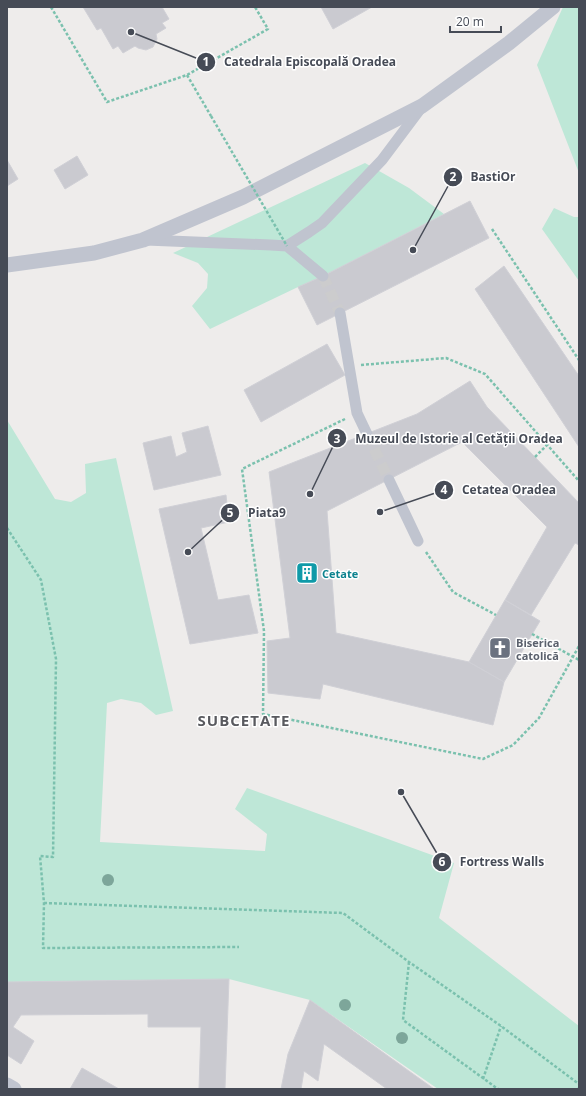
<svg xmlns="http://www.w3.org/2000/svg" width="586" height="1096" viewBox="0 0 586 1096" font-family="'Open Sans',sans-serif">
  <rect width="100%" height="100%" fill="#eeeceb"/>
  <!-- green -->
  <path fill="#bee7d7" d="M563 7H579V173L537 65Z
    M365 163 409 188 444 214 323 276 298 287 210 329 192 306 207 288 208 274 198 263 173 253Z
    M554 208 574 217H579V281L542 229Z
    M7 420 55 499 71 502 86 493 85 464 116 458 173 711 156 715 141 703 121 699 107 703 100 842 265 851 267 834 235 809 247 788 454 863 439 918 579 1026V1089H438L310 1000 229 979 7 982Z"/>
  <!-- building -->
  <path fill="#cacad0" stroke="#d0d0d6" d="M83 7H162L169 19 162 23 166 28 156 34 157 39 153 47 146 50 138 48 135 46 123 53 118 46 113 49 101 28 97 30Z
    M321 7H372L333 29Z
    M77 156 88 175 65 189 54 170Z
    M7 160 18 179 7 186Z
    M470 201 489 238 317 325 298 287 323 276Z
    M504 266 579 376V447L475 289Z
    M327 344 345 375 261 422 244 390Z
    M470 381 487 407 579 503V545L575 543 531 615 505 600 547 527 462 442 327 511 336 633 469 662 504 682 493 725 323 684 320 699 268 693 267 641 290 638 269 472 417 414Z
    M208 426 221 475 154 490 143 443 171 436 176 457 187 452 182 433Z
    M226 495 229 522 201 528 218 600 249 595 258 633 190 644 159 509Z
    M505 600 540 621 504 682 469 662Z
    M229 979 225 1089H199L201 1027H148V1014L21 1015 13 1027 34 1041 21 1064 7 1055V982Z
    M310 1000 434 1089H387L324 1044 318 1081 304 1071 301 1089H281L288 1054Z
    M82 1068 119 1089H70Z"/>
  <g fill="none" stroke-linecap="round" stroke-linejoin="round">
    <!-- pedestrian-tunnel -->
    <path stroke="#cccccd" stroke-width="11" stroke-dasharray="11 5.5" stroke-linecap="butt" d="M323 276 340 313
      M367 434 389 480"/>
    <!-- path -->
    <path stroke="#7bc1ae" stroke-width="2.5" stroke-dasharray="3 2" stroke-linecap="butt" d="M51 7 107 102 187 75 268 29 255 7
      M187 75 211 116
      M492 229 579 360
      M361 365 446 358 485 374 579 481
      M345 419 242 469 264 631 263 714 483 759 513 745 539 718 579 646
      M535 457 547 445
      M7 528 41 580 56 659 53 857 40 856 44 903 43 948 239 947
      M426 552 453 592 496 615
      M532 634 579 660
      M44 903 343 913 409 962 501 1026 579 1084
      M409 962 403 1020 498 1089
      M483 1079 501 1026
      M579 1089V1087"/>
    <!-- pedestrian -->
    <path stroke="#c0c4cf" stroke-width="11" d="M146 240 271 245 287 246 323 276
      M287 246 309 232 322 223 382 160 421 108
      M340 313 357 413 367 434
      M389 480 418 541"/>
    <!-- minor -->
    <path stroke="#c0c4cf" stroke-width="15" d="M7 265 94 253 143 240 243 197 422 106 509 43 553 7
      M7 1085 14 1089"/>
    <!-- path-bridge -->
    <path stroke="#7bc1ae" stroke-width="2.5" stroke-dasharray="3 2" stroke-linecap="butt" d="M211 116 287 246"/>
  </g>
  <!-- trees -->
  <g fill="#7da69a">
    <circle cx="108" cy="880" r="6"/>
    <circle cx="345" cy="1005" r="6"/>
    <circle cx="402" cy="1038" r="6"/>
  </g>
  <!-- icons -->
  <defs>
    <g id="building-square" transform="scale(1.15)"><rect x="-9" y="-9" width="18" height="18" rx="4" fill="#0f9aa8" stroke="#fff"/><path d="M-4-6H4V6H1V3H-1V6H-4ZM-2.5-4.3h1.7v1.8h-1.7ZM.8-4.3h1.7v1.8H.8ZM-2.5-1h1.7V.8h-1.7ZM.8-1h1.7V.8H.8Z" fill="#fff"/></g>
    <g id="church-square" transform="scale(1.15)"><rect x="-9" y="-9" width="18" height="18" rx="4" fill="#6b7280" stroke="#fff"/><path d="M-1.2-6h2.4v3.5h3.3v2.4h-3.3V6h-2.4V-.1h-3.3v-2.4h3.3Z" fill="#fff"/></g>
  </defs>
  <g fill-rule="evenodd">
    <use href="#building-square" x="307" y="573"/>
    <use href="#church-square" x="500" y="648"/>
  </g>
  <g text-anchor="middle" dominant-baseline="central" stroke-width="3" stroke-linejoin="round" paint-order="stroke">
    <!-- culture labels -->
    <g font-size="11" font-weight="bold" fill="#0d838f" stroke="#fff" text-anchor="start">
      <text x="322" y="573">Cetate</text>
    </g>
    <!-- worship labels -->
    <g font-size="11" font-weight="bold" fill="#5b616d" stroke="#fff" text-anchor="start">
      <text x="516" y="642">Biserica<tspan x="516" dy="13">catolică</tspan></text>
    </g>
    <!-- district labels -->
    <g font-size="15" font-weight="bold" letter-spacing="1" fill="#595a5f" stroke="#fff">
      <text x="244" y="720">SUBCETATE</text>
    </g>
  </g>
  <!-- callouts -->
  <path fill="none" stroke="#464b56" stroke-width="1.5" d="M131 32L206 62M413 250L453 177M310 494L337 438M380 512L444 490M188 552L230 513M401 792L442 862"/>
  <g fill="#464b56" stroke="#fff" stroke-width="1.5">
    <circle cx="131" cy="32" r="4"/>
    <circle cx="413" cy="250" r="4"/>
    <circle cx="310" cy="494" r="4"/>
    <circle cx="380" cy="512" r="4"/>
    <circle cx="188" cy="552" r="4"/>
    <circle cx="401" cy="792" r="4"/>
    <circle cx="206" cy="62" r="10"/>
    <circle cx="453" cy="177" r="10"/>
    <circle cx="337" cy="438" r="10"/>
    <circle cx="444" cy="490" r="10"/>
    <circle cx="230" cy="513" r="10"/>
    <circle cx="442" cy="862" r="10"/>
  </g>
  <g font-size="12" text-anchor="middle" font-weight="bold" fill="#fff">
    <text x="206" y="66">1</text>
    <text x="453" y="181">2</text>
    <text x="337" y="443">3</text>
    <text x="444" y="494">4</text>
    <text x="230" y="517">5</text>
    <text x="442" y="866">6</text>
  </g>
  <g font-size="12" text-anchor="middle" font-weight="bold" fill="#464b56" stroke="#fff" stroke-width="3" stroke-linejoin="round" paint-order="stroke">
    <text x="310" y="66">Catedrala Episcopală Oradea</text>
    <text x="493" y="181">BastiOr</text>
    <text x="459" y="443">Muzeul de Istorie al Cetății Oradea</text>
    <text x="509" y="494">Cetatea Oradea</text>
    <text x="267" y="517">Piata9</text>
    <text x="502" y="866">Fortress Walls</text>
  </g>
  <!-- border -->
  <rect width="586" height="1096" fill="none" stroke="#464b56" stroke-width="16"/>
  <!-- scale -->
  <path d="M450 26v6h51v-6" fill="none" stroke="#464b56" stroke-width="2"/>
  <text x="456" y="26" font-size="12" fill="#464b56" stroke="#ffffff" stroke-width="3" paint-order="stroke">20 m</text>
</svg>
